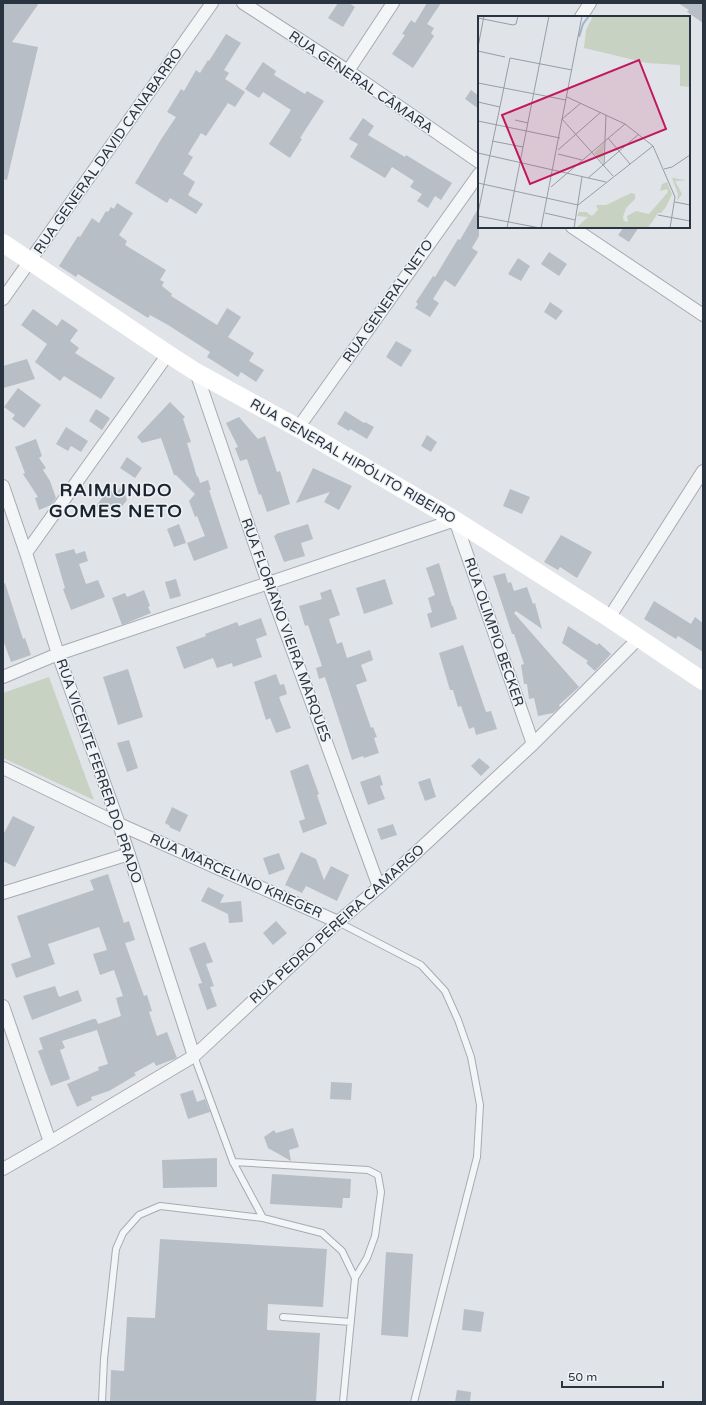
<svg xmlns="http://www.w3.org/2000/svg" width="706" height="1405" viewBox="0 0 706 1405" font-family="'Varela Round',sans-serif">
  <rect width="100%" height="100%" fill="#e0e4e9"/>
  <!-- green -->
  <path fill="#c7d2c2" d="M49 677 94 800 3 758V693Z"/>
  <!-- building -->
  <path fill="#b8bec5" d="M3 3H39L12 42 38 47 7 180 3 179Z
    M338 3H349L355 7 343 27 328 18Z
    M427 3H441L427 24 434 28 431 33 434 36 413 68 392 54 405 35 402 34 411 20 415 23Z
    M678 3H703V23L687 12 689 10Z
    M226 34 241 43 224 70 229 73 225 79 245 92 235 107 228 103 206 136 201 133 188 154 193 157 183 174 195 182 188 195 203 204 196 214 170 198 167 203 135 183 162 138 176 117 167 112 181 89 184 91 196 70 200 73 208 60 209 61Z
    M263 62 276 71 274 75 305 94 307 91 324 101 300 138 302 139 290 158 269 144 291 110 263 92 259 98 245 89Z
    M471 90 479 96V109L465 99Z
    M363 118 374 126 368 135 405 157 406 155 452 183 441 200 435 196 428 208 417 201 422 194 410 187 414 181 392 167 385 178 350 157 358 144 349 139Z
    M117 203 133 213 119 235 127 241 125 245 166 270 160 280 164 282 162 286 172 294 171 296 217 325 227 308 241 317 228 337 254 353 249 361 264 370 256 382 241 372 238 377 207 357 210 352 168 325 150 315 148 318 78 274 76 277 59 266 78 236 80 237 92 218 99 223 106 211 108 212 111 207 114 209Z
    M479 207V236L472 248 478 252 455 287 445 280 433 299 439 303 430 317 415 308 418 304 416 302 433 276 435 277 458 239 460 240Z
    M624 227H639L629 242 618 235Z
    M549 252 567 264 559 276 541 264Z
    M518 258 530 266 521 281 508 274Z
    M550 302 563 311 556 320 544 312Z
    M33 309 57 326 62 319 78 330 70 341 79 348 75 353 115 378 101 399 64 376 60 381 35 362 47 344 21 325Z
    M396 341 412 350 401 367 386 357Z
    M27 359 35 379 3 388V366Z
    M18 388 41 405 24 428 12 419 15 415 4 407Z
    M170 402 185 417 183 419 191 442 187 443 197 477 198 476 200 483 208 480 211 490H209L228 548 194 561 187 543 205 536 197 516 195 517 189 501 195 494 176 475H174L161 438 142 443 137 437Z
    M96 409 110 418 102 430 89 421Z
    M345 411 364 423 365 422 374 427 367 439 350 429 349 431 337 424Z
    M239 417 258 439 265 436 277 472 280 471 290 504 267 512 261 494 259 495 247 459 240 461 235 448 238 447 226 423Z
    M66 427 88 441 81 452 71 446 68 451 56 444Z
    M427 435 437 442 431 452 421 446Z
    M36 439 42 456 39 458 46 468 43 470 50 481 56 498 51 505 39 510 35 498 38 497 23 474 25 473 15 447Z
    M127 457 142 468 135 478 120 468Z
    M313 468 352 486 339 510 324 502 330 492 296 503Z
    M122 486 127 500 116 514 110 509 106 514 96 506 109 489 115 494Z
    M510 489 530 497 522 514 503 506Z
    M179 524 186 543 174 547 167 529Z
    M308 524 313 539 301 543 305 556 284 562 274 536 276 535V534Z
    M561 535 592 552 577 578 560 567 558 570 544 562Z
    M74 549 76 554 85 551 88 561 79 564 86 584 98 580 105 597 71 610 63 589 65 588 55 554Z
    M439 563 452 606H453L457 619 431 628 427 614 432 612 428 598 435 595 426 568Z
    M505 573 508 583 511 582 514 591 527 587 533 604 535 603 542 629 516 611 514 613 579 687 559 705 560 707 553 713 538 716 534 698 529 699 527 684H524L521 665 524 664 514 634H512L493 576Z
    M176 579 181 596 170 599 165 582Z
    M385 579 393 604 364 614 356 588Z
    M5 583 23 639 25 638 31 655 11 662 3 640V584Z
    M331 589 340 615 329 619 337 644 342 642 347 658 370 650 373 660 361 665 367 681 356 685 371 728 373 727 377 737 374 738 379 753 364 758 363 756 352 760 325 677 319 679 316 668 322 666 308 625 305 626 299 606 322 599 320 593Z
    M144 590 150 606 148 607 151 613 122 625 112 598 125 593 127 597Z
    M654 601 691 624 695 617 703 623V652L678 636 676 639 644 619Z
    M261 618 267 635 256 639 262 657 233 667 232 663 217 668 213 658 184 669 176 647 206 636 205 634 237 622 239 626Z
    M568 626 597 645 599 643 611 654 595 671 586 663 588 661 562 643Z
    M463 645 486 712 491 711 497 729 476 735 474 727 469 729 461 706 458 707 453 690H450L439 653Z
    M128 669 143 717 118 725 103 677Z
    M276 674 280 685 284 684 287 694 279 697 291 728 276 733 270 718 266 720 254 682Z
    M129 740 138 768 127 772 117 743Z
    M479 758 490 767 481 776 471 766Z
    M308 764 319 794 317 795 327 824 303 833 299 821 305 819 290 771Z
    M380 775 383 785 380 786 385 799 368 805 360 782Z
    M430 778 436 797 425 801 418 782Z
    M172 807 188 815 180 832 169 827 170 826 165 823Z
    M13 816 35 827 15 867 3 861V835Z
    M393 824 397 835 381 840 377 829Z
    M301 852 316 859 324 880 331 866 349 875 337 901 306 886 302 893 285 885Z
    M279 853 285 869 269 875 263 858Z
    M108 874 124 923 129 921 135 940 125 943 144 996 147 995 152 1011 149 1012 157 1036 167 1032 177 1058 156 1066 154 1062 134 1073 136 1075 109 1091 91 1097 92 1100 77 1107 67 1084 99 1070 98 1067 108 1064 97 1030 62 1041 65 1048 60 1050 70 1079 51 1086 38 1051 43 1049 39 1038 93 1019H96L98 1024 121 1016 116 998 123 996 114 970 100 975 93 954 107 950 99 927 48 944 55 964 16 978 11 964 31 957 17 916 94 890 90 880Z
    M208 887 224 895 220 903 241 901 243 922 229 923 228 914 201 901Z
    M276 921 287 933 273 945 263 933Z
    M205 942 213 962 206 964 214 986 210 987 217 1006 207 1010 198 984 202 983 189 948Z
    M55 986 59 997 78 990 82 1001 32 1020 23 996Z
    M331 1082 352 1083 351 1100 330 1099Z
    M193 1090 197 1102 205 1099 210 1112 188 1119 180 1094Z
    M293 1128 299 1147 289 1150 291 1161 268 1148 264 1137 274 1130 276 1133Z
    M217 1158V1187L163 1188 162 1160Z
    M272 1174 351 1179 350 1198H343L342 1208 270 1204Z
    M160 1239 327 1249 323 1307 268 1304 267 1330 320 1333 316 1402H110L111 1370 124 1371 127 1317 155 1318Z
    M386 1252 413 1254 408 1337 381 1335Z
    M464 1309 484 1312 481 1332 462 1330Z
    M457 1390 471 1392 470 1402H455Z"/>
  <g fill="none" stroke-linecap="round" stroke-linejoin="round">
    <!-- lane casing -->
    <g stroke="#a6abb3" stroke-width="8">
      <path id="lane" d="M338 922 421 965 445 991 458 1020 471 1057 480 1105 477 1157 414 1402
        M194 1056 233 1162 263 1218 322 1233 342 1251 355 1278 343 1402
        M233 1162 368 1170 378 1175 381 1192 375 1236 367 1258 355 1278
        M283 1317 351 1322
        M102 1402 104 1359 116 1249 123 1233 139 1215 160 1206 263 1218"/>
    </g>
    <!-- street casing -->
    <g stroke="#a6abb3" stroke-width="14">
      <path id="street" d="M243 3 348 71 479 162
        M581 17 590 3
        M348 71 393 3
        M572 227 703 315
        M3 299 212 3
        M196 372 268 583 379 887
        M298 428 479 174
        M3 486 26 553 58 654 119 824 194 1056
        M26 553 168 354
        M609 618 703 471
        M3 677 58 654 455 520 533 744
        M3 768 119 824 338 922
        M3 893 129 854
        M3 1006 50 1142
        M3 1169 50 1142 194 1056 338 922 379 887 533 744 639 638"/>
    </g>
    <!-- lane -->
    <use href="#lane" stroke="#f3f5f7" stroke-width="6"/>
    <!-- street -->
    <use href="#street" stroke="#f3f5f7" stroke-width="12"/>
    <!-- secondary -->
    <path stroke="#fff" stroke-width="18" d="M3 243 168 354 196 372 298 428 455 520 609 618 703 681"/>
  </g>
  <g text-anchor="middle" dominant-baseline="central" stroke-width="3" stroke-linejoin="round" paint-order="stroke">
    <!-- street labels -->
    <g font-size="14" fill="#2a3340" stroke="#f0f3f6">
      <text transform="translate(361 82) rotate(34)">RUA GENERAL CÂMARA</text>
      <text transform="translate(108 151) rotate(-55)">RUA GENERAL DAVID CANABARRO</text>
      <text transform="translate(388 301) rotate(-55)">RUA GENERAL NETO</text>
      <text transform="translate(353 461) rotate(30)">RUA GENERAL HIPÓLITO RIBEIRO</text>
      <text transform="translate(286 630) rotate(70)">RUA FLORIANO VIEIRA MARQUES</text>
      <text transform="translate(494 632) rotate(71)">RUA OLIMPIO BECKER</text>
      <text transform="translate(99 771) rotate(71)">RUA VICENTE FERRER DO PRADO</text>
      <text transform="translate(236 876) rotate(24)">RUA MARCELINO KRIEGER</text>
      <text transform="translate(337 924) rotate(-42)">RUA PEDRO PEREIRA CAMARGO</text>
    </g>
    <!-- district labels -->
    <g font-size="18" font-weight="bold" letter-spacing="1" fill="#1c2430" stroke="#f0f3f6">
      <text x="116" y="490">RAIMUNDO<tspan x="116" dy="21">GOMES NETO</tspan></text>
    </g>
  </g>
  <!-- overview -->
  <g transform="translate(478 16)">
    <rect width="212" height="212" fill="#e0e4e9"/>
    <path d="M115 0H212V71L202 70V49L169 47 106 32 108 14ZM126 127 125 147 116 137ZM194 162 208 164 197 165 204 178 199 185 200 178ZM189 166 194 178 188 191 183 197H180L170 212H98L110 201 99 200 101 196H108L114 200 120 194 118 189H128L153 177 157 178V183L148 192 145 201 146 205 150 206 149 200 158 195 171 198 190 176 189 173 182 175 184 168Z" fill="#c7d2c2"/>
    <path fill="none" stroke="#9db5c7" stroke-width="2" d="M101 21 105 8 111 0"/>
    <path fill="none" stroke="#979da5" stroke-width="1" d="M0 2 35 9 38 8 40 0M0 31 6 0M0 35 27 41M0 67 88 84M89 81 147 108 175 130 197 181 192 212M0 86 22 91M103 87 84 103 135 160M37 104 50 107M0 105 82 122M130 122 152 148M14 125 45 131M80 134 123 96M0 137 128 166M80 138 104 144M126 149 128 99M186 153 194 151 212 139M110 162 161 118M0 167 100 189M73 171 147 108M197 186 212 189M100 189 175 130M0 197 32 42 94 54M67 197 97 204M180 199 212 205M0 200 62 212M29 212 71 0M63 212 104 0M96 212 104 161"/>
    <path fill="#c2185b" fill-opacity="0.15" stroke="#c2185b" stroke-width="2" d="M161 44 188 113 52 168 24 99Z"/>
    <rect width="212" height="212" fill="none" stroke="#2a3340" stroke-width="2"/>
  </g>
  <!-- border -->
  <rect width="706" height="1405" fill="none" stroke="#2a3340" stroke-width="8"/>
  <!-- scale -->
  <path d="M562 1381v6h101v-6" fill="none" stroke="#2a3340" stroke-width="2"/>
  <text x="568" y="1381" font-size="12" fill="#2a3340" stroke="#f0f3f6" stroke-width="3" paint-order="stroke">50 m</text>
</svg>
